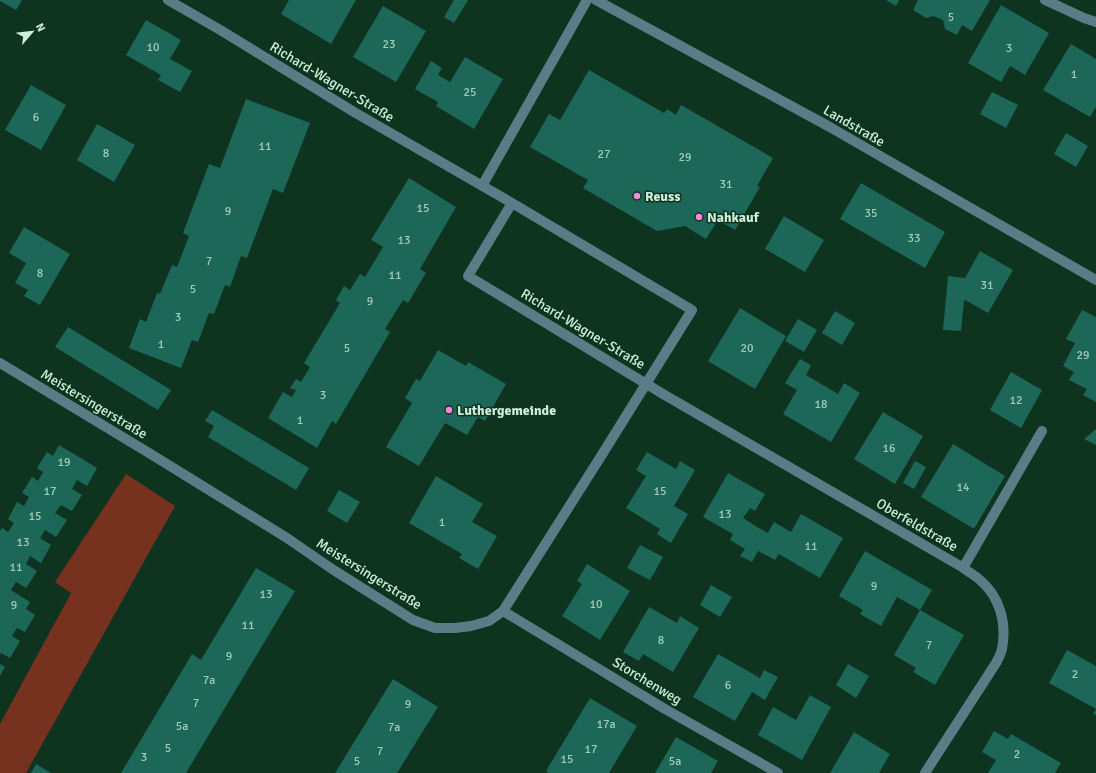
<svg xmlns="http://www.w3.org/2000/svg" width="1096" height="773" viewBox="0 0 1096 773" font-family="Signika,sans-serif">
  <rect width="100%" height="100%" fill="#0e331f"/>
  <!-- green -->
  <path fill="#76311f" d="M126 474 175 506 26 773H0V724L71 593 55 582Z"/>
  <!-- building -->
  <path fill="#1d6758" d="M0 0H22L16 10 0 1Z
    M289 0H356L331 44 281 14Z
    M454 0H468L454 23 444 17Z
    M886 0H899L896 6Z
    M918 0H990L972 31 962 25 957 35 945 29 943 20 933 16 926 18 913 10Z
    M1001 5 1049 33 1025 75 1010 66 1001 82 968 63Z
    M383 6 426 31 396 82 353 57Z
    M146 20 181 40 170 59 192 71 180 92 158 80 161 75 126 55Z
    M1071 44 1096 59V107L1090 117 1043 90Z
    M465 57 503 79 474 129 436 106 438 102 415 89 431 61 442 68 438 75 450 82Z
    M589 70 664 113 667 109 676 115 681 105 773 158 757 186 760 187 735 230 718 220 706 239 685 226 657 231 583 188 588 180 530 147 549 114 560 120Z
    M31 85 66 105 41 150 5 130Z
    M992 92 1018 105 1006 128 980 114Z
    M246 99 310 123 283 193 273 189 247 258 241 256 230 287 225 285 214 314 209 313 198 342 192 340 181 368 129 348 140 319 146 322 157 293 160 294 172 265 177 267 189 236 183 233 209 164 220 168Z
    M97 124 135 145 114 182 77 160Z
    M1066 133 1088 146 1076 167 1054 154Z
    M409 178 456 207 420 269 426 273 408 303 403 300 385 329 390 332 336 424 332 421 317 448 268 418 283 392 292 397 296 390 290 388 296 379 301 382 310 367 304 363 340 303 336 300 344 286 350 290 360 274 365 277 383 247 371 240Z
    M861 183 945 232 925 268 840 219Z
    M784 216 824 240 805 272 765 249Z
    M24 227 70 254 40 305 24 296 28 290 15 283 26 263 9 253Z
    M980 251 1013 270 988 313 967 301 964 300 961 331 943 330 948 276 965 278Z
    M740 308 786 336 755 389 708 361Z
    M1082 310 1096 317V402L1083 395 1087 389 1069 380 1074 372 1063 366 1075 343 1066 339Z
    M835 311 855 323 842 345 822 333Z
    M798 319 817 330 804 352 785 341Z
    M68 327 171 390 158 410 55 347Z
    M438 350 466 366 468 362 506 384 485 421 478 417 467 435 445 423 419 466 386 447 412 403 405 398 416 379 420 381Z
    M800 359 811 365 806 375 838 394 844 383 860 393 831 442 783 414 797 390 785 383Z
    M1011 372 1042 390 1021 428 990 410Z
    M212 410 309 468 296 490 208 437 214 426 205 421Z
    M883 412 923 436 895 484 854 459Z
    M1096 429V445L1084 439Z
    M953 444 1005 476 974 529 921 497Z
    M59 445 97 468 87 486 77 480 72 489 82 495 72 511 61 505 55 513 67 520 56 537 45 530 40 538 51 545 41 563 30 556 26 564 37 571 26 588 16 582 11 590 30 602 26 609 35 615 25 632 17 628 12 636 20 641 10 658 1 653 0 655V531L2 528 8 532 14 523 8 519 17 502 24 506 29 497 22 493 32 477 38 481 43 472 37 468 47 452 53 456Z
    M647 452 676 469 680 461 695 470 674 506 688 514 671 543 657 534 660 529 626 508 646 476 636 470Z
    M915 461 926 467 914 489 903 483Z
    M728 473 765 494 755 511 750 508 743 518 757 527 768 533 774 522 791 532 801 514 843 538 820 578 779 554 775 560 758 551 752 562 740 556 745 549 730 540 733 534 703 517Z
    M436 476 483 504 472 522 497 536 478 569 459 558 462 554 409 523Z
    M339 490 360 502 347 523 327 511Z
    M640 545 663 557 650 580 627 568Z
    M865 551 932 590 920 610 897 597 881 626 860 614 863 610 839 596Z
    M587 564 630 591 600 640 562 616 582 584 577 581Z
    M256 568 295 591 186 773H121L192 654 201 660Z
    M711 585 732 597 720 617 700 605Z
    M649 607 677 623 680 616 699 628 673 672 643 654 639 661 623 652Z
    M920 610 964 635 935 685 913 672 916 668 894 655Z
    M1067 650 1096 666V715L1093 714 1096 709 1049 683Z
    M718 654 760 678 764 670 778 677 765 700 752 692 735 721 693 697Z
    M0 664 5 667 0 676Z
    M848 664 869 676 856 698 836 685Z
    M393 679 438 707 397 773H335Z
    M810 695 831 707 802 760 758 735 773 707 796 720Z
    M590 698 637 726 609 773H549L546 771Z
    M994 731 1008 739 1011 734 1061 763 1055 773H988L996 760 982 752Z
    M854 732 890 754 879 773H830Z
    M676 737 718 761 711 773H655Z
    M36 764 51 773H31Z"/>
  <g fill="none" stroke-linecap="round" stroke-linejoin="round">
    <!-- minor -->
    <path stroke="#597d86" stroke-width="10" d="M596 0 828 126 1096 280
      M1045 0 1084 18 1096 22
      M482 186 587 0
      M512 203 468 276 663 394 962 567C968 572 975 575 980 580 1000 597 1007 623 1002 649 1001 654 998 659 996 663L925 773
      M0 363 149 453 287 538 332 569 413 620 435 628H455L471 626 489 621 503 611 603 453 692 310 512 203 354 112 222 31 168 0
      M963 568 1042 431
      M503 611 665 709 778 773"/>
  </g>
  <!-- markers -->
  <g fill="#fd86e2" stroke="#0e331f" stroke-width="1.5">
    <circle cx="637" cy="196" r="4"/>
    <circle cx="699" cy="217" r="4"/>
    <circle cx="449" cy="410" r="4"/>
  </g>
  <g text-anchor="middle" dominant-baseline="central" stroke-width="3" stroke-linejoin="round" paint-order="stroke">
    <!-- number labels -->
    <g font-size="12" fill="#a1cdb8">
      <text x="951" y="17">5</text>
      <text x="389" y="44">23</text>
      <text x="153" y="47">10</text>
      <text x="1009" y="48">3</text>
      <text x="1074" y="74">1</text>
      <text x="470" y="92">25</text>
      <text x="36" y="117">6</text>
      <text x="265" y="146">11</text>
      <text x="106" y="153">8</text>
      <text x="604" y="154">27</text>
      <text x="685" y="157">29</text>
      <text x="726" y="184">31</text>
      <text x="423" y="208">15</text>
      <text x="228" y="211">9</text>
      <text x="871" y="213">35</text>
      <text x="914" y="238">33</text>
      <text x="404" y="240">13</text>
      <text x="209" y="261">7</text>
      <text x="40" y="273">8</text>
      <text x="395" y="275">11</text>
      <text x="987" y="285">31</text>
      <text x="193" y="289">5</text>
      <text x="370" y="301">9</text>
      <text x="178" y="317">3</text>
      <text x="161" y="344">1</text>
      <text x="347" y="348">5</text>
      <text x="747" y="348">20</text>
      <text x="1083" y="355">29</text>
      <text x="323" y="395">3</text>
      <text x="1016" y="400">12</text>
      <text x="821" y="404">18</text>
      <text x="300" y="420">1</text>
      <text x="889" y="448">16</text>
      <text x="64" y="462">19</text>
      <text x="963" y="487">14</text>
      <text x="50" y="491">17</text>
      <text x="660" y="491">15</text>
      <text x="725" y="514">13</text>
      <text x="35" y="516">15</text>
      <text x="442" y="522">1</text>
      <text x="23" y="542">13</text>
      <text x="811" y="546">11</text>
      <text x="16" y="567">11</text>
      <text x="874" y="586">9</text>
      <text x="266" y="594">13</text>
      <text x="596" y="604">10</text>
      <text x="14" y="605">9</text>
      <text x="248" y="625">11</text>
      <text x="661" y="640">8</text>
      <text x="929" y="645">7</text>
      <text x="229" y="656">9</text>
      <text x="1075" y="674">2</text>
      <text x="209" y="680">7a</text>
      <text x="728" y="685">6</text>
      <text x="196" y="703">7</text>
      <text x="408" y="704">9</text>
      <text x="606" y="724">17a</text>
      <text x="182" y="726">5a</text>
      <text x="394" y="727">7a</text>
      <text x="168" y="748">5</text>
      <text x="591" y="749">17</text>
      <text x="380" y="751">7</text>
      <text x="1017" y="754">2</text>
      <text x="144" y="757">3</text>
      <text x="567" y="759">15</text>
      <text x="357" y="761">5</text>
      <text x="675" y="761">5a</text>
    </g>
    <!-- street labels -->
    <g font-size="14" fill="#cdefd8" stroke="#0e331f">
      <text transform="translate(332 82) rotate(31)">Richard-Wagner-Straße</text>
      <text transform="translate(854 126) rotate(30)">Landstraße</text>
      <text transform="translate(583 329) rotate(31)">Richard-Wagner-Straße</text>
      <text transform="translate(94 404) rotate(31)">Meistersingerstraße</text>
      <text transform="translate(917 525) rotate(30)">Oberfeldstraße</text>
      <text transform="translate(369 574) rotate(32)">Meistersingerstraße</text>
      <text transform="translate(647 681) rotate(31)">Storchenweg</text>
    </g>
    <!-- poi labels -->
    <g font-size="14" font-weight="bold" fill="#cdefd8" stroke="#0e331f" text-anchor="start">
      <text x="645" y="196">Reuss</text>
      <text x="707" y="217">Nahkauf</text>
      <text x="457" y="410">Luthergemeinde</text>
    </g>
  </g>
  <!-- north arrow -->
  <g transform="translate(32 32) rotate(62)" stroke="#0e331f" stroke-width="3" paint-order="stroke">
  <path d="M0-3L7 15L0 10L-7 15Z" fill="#cdefd8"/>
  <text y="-6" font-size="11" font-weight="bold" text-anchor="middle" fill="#cdefd8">N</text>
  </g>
</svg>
